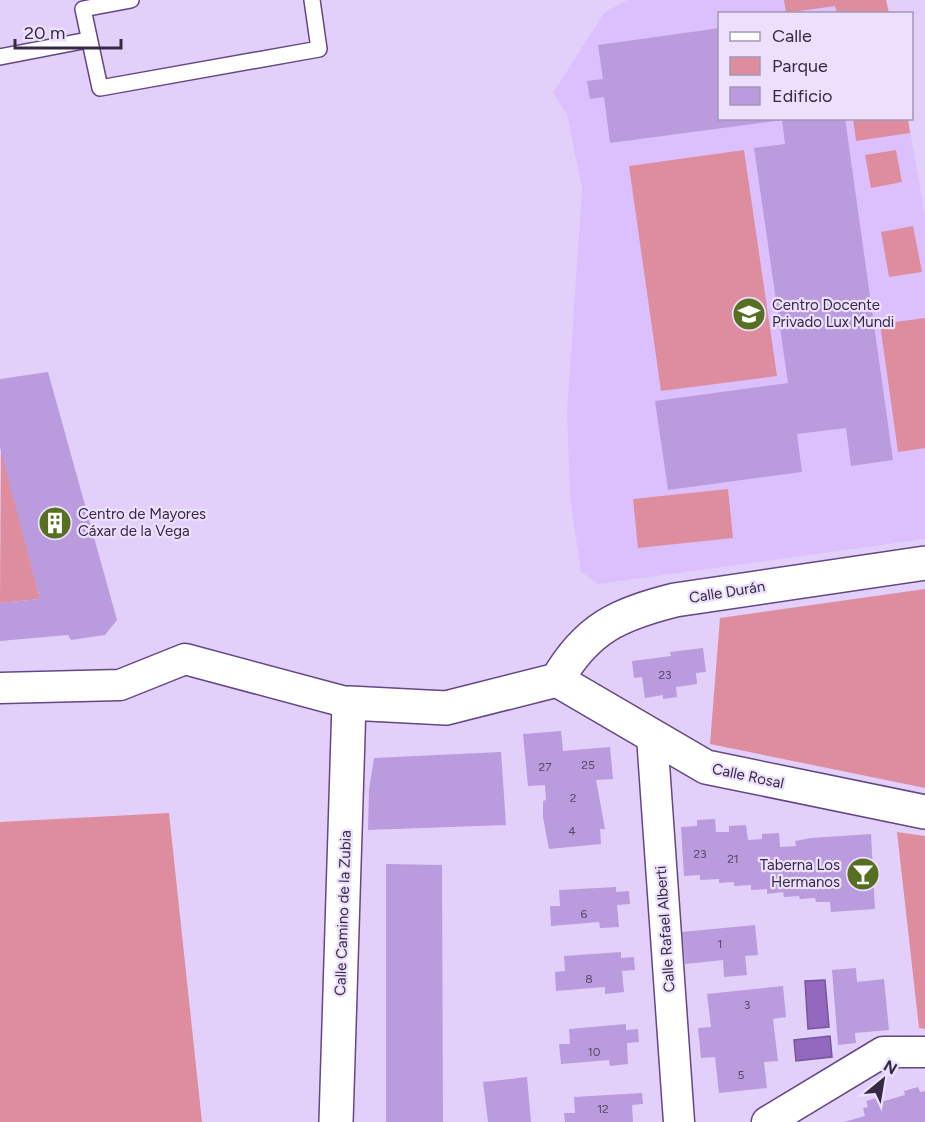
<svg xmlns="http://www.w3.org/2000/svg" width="925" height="1122" viewBox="0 0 925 1122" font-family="Figtree,sans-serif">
  <rect width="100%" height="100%" fill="#e2d0fa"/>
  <!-- built -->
  <path fill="#dcc0fd" d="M627 0H886L889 13 720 14V118L908 119 925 216V539L598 584 581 572 570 498 567 412 582 188 567 114 553 93 604 13Z"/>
  <!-- green -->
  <path fill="#de8d9f" d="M784 0H886L889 13H837L835 6 786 13Z
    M853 119H908L910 133 856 141Z
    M744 150 777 376 661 391 629 166Z
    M896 150 902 182 871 188 865 155Z
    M913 226 922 272 889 277 881 232Z
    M925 318V448L898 452 880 324Z
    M1 446 40 599 0 603Z
    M728 489 733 538 638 548 633 499Z
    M925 589V788L710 744 720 618Z
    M169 813 202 1122H0V822Z
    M897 832 925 836V1029L919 1028Z"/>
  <!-- water -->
  <path fill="#9269bf" stroke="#76569a" stroke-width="1.5" d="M825 980 829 1027 808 1029 805 981Z
    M830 1036 832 1057 796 1061 794 1040Z"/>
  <!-- building -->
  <path fill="#ba9bde" d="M720 28V118H845L893 460 851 466 846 428 797 434 802 472 668 490 655 401 788 383 754 148 785 144 782 120 610 143 604 97 590 99 587 81 603 79 598 45Z
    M48 372 117 620 105 635 71 640 68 635 0 641V603L40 599 0 447V379Z
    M703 648 706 672 696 673 697 684 676 687 677 697 663 699V695L645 698 642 677 634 678 632 661 671 656 670 652Z
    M561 731 563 751 610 747 613 779 596 780 605 829H600L601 844 549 849 543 817V801L546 800 545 785 528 786 523 734Z
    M501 752 506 825 368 830 369 790 374 758Z
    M715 819 716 832H729V826L746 825 748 840 762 839V834L779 833 780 847 796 846 795 841 811 838 871 834 875 909 831 912 830 902H816L815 898 800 899 799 896 784 897 783 892 767 894V889L751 890V885L734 886V882L719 883V879L700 880V875L684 876 681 827 697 826V820Z
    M386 864 442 865 443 1122H386Z
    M616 887V892L629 891 630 904 617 905 619 927 600 928 599 922 551 926 550 906H560L559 890Z
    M755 925 758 955 745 956 747 975 724 977 723 960 685 964 682 932Z
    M621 952V958L634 957 635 970 622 971 624 992 605 994V987L556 991 555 972 565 971 564 956Z
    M856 968 857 982 884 979 889 1030 855 1033 856 1043 838 1045 832 970Z
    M783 986 786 1017 773 1019 778 1061 764 1062 767 1088 719 1093 715 1057 701 1058 698 1028 711 1027 707 994Z
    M626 1024V1030L638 1029 639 1042 627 1043 628 1064 610 1066 609 1060 561 1064 559 1044H570L569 1029Z
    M527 1077 531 1122H488L483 1082Z
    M918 1087 920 1092 925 1091V1122H844L865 1116 863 1108 868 1107 866 1101 880 1097 881 1102 905 1095 904 1091Z
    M642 1093 643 1104 632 1105 633 1122H565L564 1113H575L574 1097Z"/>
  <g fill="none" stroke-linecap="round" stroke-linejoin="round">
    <!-- lane casing -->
    <g stroke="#654784" stroke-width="18">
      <path id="lane" d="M131 0 83 9 100 88 319 49 312 0
        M0 57 88 40"/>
    </g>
    <!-- street casing -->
    <g stroke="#654784" stroke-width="33">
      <path id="street" d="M0 688 120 685 185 659 349 703
        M652 736 679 1122
        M767 1122 883 1052H925"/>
    </g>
    <!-- secondary casing -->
    <g stroke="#654784" stroke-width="36">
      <path id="secondary" d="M557 680C587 628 619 614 675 600L925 563
        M557 680 706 767 925 812
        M336 1122 349 703 446 708 557 680"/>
    </g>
    <!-- lane -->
    <use href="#lane" stroke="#fff" stroke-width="15"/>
    <!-- street -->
    <use href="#street" stroke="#fff" stroke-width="30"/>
    <!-- secondary -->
    <use href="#secondary" stroke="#fff" stroke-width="33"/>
  </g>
  <!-- icons -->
  <defs>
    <g id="school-disc" transform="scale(1.725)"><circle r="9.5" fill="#576f21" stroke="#ece0fd"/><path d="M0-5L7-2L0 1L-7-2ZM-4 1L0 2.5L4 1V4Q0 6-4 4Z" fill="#fff"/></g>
    <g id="building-disc" transform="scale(1.725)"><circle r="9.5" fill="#576f21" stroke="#ece0fd"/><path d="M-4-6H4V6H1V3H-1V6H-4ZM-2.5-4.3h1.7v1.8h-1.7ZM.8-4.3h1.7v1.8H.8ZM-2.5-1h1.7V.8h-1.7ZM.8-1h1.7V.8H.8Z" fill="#fff"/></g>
    <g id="bar-disc" transform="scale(1.725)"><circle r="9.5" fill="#576f21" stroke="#ece0fd"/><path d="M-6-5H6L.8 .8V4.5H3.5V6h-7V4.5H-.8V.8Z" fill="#fff"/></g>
  </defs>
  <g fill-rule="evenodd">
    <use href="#school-disc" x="749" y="314"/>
    <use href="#building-disc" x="55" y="523"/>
    <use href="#bar-disc" x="863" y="874"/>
  </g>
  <g text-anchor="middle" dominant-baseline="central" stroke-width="4.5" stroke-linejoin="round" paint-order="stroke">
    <!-- number labels -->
    <g font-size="12" fill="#57466a">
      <text x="665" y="675">23</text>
      <text x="588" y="765">25</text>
      <text x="545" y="767">27</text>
      <text x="573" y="798">2</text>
      <text x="572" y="831">4</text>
      <text x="700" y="854">23</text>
      <text x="733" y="859">21</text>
      <text x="584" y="914">6</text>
      <text x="720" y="944">1</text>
      <text x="589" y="979">8</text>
      <text x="747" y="1005">3</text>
      <text x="594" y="1052">10</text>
      <text x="741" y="1075">5</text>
      <text x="603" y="1109">12</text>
    </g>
    <!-- poi labels -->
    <g font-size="15" fill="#362944" stroke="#ece0fd" text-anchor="start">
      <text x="772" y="305">Centro Docente<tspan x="772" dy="17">Privado Lux Mundi</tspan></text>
      <text x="78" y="514">Centro de Mayores<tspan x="78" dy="17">Cáxar de la Vega</tspan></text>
      <text x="840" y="865" text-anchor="end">Taberna Los<tspan x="840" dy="17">Hermanos</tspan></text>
    </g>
    <!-- street labels -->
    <g font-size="15" fill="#362944" stroke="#ece0fd">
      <text transform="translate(727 592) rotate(-9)">Calle Durán</text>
      <text transform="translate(748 776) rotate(12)">Calle Rosal</text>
      <text transform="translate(343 913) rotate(-88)">Calle Camino de la Zubia</text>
      <text transform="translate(665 929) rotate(-94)">Calle Rafael Alberti</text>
    </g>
  </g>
  <!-- legend -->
  <rect x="718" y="12" width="195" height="108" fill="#ece0fd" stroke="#a397b3" stroke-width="1.5"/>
  <rect x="730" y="32" width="30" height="9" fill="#ffffff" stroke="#a397b3" stroke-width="1.5"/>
  <text x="772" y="42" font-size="18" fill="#362944">Calle</text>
  <rect x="730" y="57" width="30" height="18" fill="#de8d9f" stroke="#a397b3" stroke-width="1.5"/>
  <text x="772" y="72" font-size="18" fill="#362944">Parque</text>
  <rect x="730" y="87" width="30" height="18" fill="#ba9bde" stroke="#a397b3" stroke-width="1.5"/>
  <text x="772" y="102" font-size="18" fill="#362944">Edificio</text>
  <!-- north arrow -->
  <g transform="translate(883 1080) rotate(30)" stroke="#ece0fd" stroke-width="4.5" paint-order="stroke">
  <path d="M0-4.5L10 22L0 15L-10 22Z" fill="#362944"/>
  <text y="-9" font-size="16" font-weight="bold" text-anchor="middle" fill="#362944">N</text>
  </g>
  <!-- scale -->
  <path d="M15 39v9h106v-9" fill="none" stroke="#362944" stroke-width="3"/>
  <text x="24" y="39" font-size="18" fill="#362944" stroke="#ece0fd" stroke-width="4.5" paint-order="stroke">20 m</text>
</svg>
